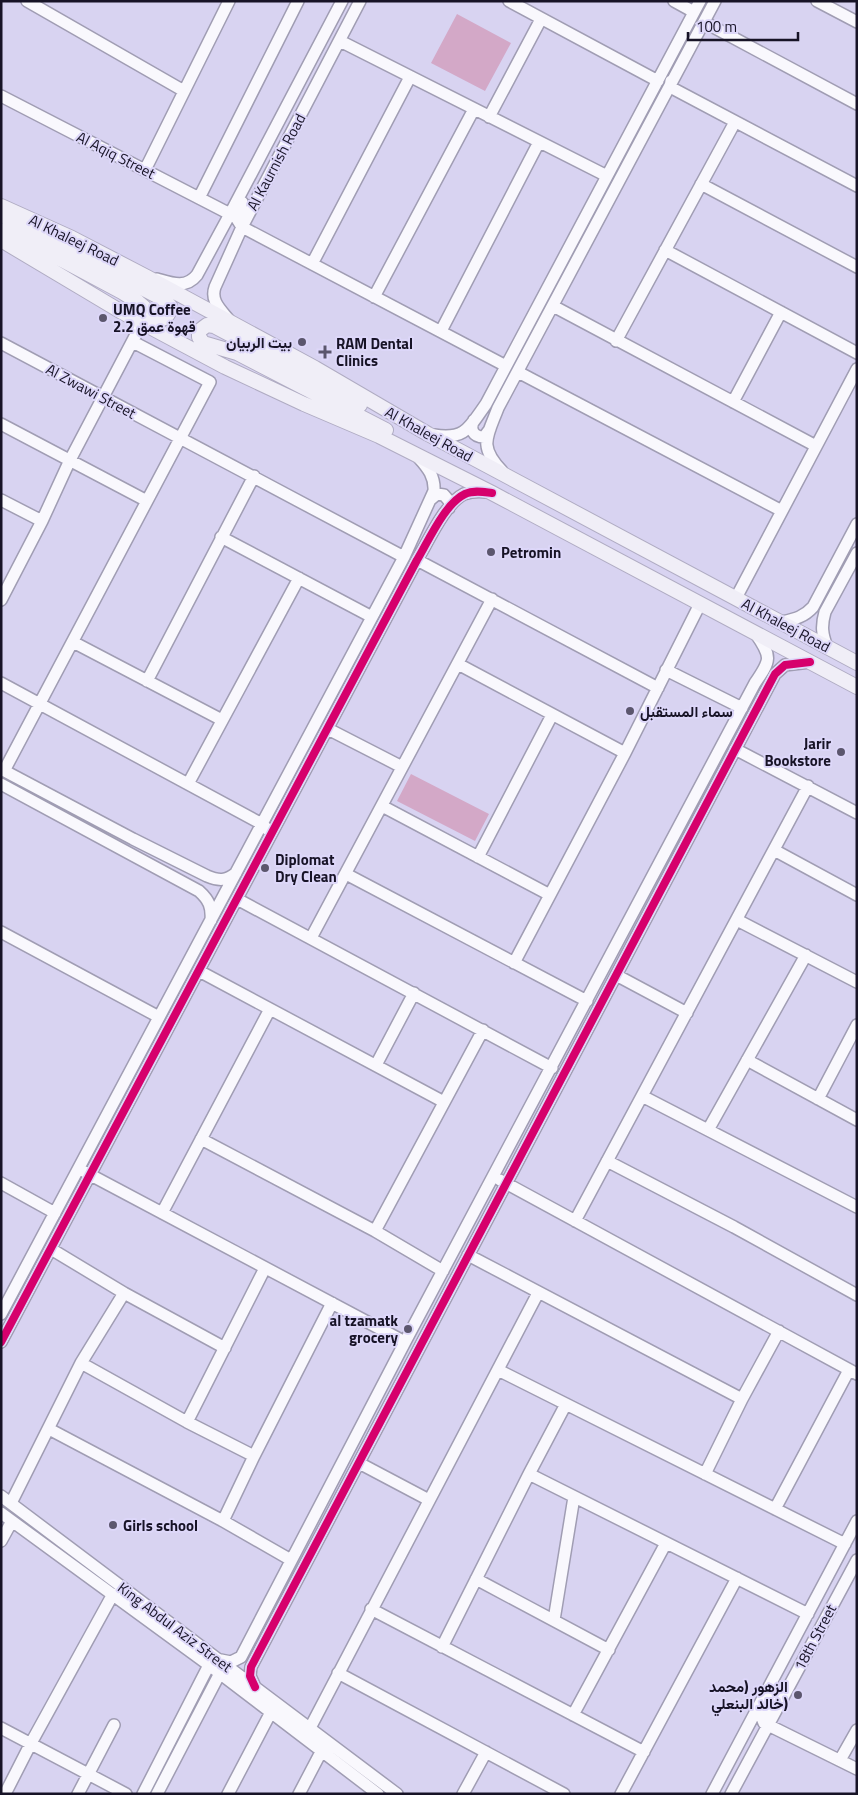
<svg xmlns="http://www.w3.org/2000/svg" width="858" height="1795" viewBox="0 0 858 1795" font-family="'Titillium Web',Vazirmatn,sans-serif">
  <rect width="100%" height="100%" fill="#d8d3f1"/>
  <!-- green -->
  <path fill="#d3a8c7" d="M457 14 511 43 485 91 431 63Z
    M411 774 489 814 475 841 397 801Z"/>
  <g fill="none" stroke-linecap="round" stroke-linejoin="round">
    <!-- minor casing -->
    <g stroke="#a09db3" stroke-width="14">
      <path id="minor" d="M27 1 184 91
        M509 1 658 81
        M674 1 694 12
        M817 1 857 22
        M704 22 857 104
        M340 41 607 176
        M671 81 670 87 857 186
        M1 96 230 214
        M489 117 541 19
        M145 170 229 1
        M701 184 857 267
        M199 198 298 1
        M242 202 237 219 242 227 506 366
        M665 250 857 353
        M312 264 410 77
        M157 279C171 283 186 289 197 275L230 214 342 1
        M374 297 474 109
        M553 306 816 446
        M229 320C221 310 210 301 215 287L242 227 360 1
        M441 331 539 142
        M616 341 735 122
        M1 343 404 557
        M518 372 782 511
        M733 402 781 312
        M474 420C469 429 473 437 484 437L490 429
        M1 424 147 501
        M434 435C465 440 469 428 486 404L700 1
        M502 471C478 446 487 437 498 408L715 1
        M431 499 437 494 444 495 450 502 449 508
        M1 500 42 521
        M221 537 372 617
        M417 560 658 688
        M736 598 857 369
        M1 600 42 521 70 460 142 323
        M782 622C795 619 804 617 813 607L857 524
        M73 642 222 720
        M827 647C822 634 821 626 825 612L857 553
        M458 664 625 753
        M666 670 742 708
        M147 681 254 476
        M1 683 262 824 267 829
        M328 729 402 767
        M735 749 857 813
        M1 769 133 839 207 876C219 881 226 881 236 873
        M4 771 210 382 133 342
        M1 784 199 891C209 900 212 907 211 920
        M188 784 299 578
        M382 806 550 895
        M774 850 857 895
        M478 857 552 715
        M346 874 587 1001
        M237 899 552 1068
        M737 920 857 982
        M1 932 159 1017
        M311 938 492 599
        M514 963 625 753 700 604
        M199 971 444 1102
        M616 975 687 1013
        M747 1060 857 1120
        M376 1065 414 993
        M642 1096 857 1207
        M818 1099 857 1025
        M708 1130 806 955
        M201 1139 375 1231 443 1271
        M607 1161 734 1227 857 1295
        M85 1172 405 1342
        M500 1180 857 1374
        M1 1183 55 1213
        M162 1213 270 1009
        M575 1221 808 786
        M375 1231 483 1030
        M51 1249 124 1293
        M468 1255 742 1399 779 1331
        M1 1314 404 557 434 491C435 477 428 468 419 458
        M1 1342 417 560C428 542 445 503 464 494 472 491 479 491 487 492
        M81 1363 187 1422 254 1456
        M498 1370 845 1544
        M187 1422 265 1268
        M49 1429 223 1521 291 1560
        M359 1463 429 1500
        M529 1474 808 1614
        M705 1474 742 1399
        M1 1496 397 1794
        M11 1503 81 1363 124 1293 225 1348
        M775 1509 849 1370
        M1 1513 209 1665 378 1794
        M223 1521 254 1456 332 1303
        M1 1541 12 1521
        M476 1579 609 1650
        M371 1609 644 1752
        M554 1620 574 1497
        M442 1647 529 1474 566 1404
        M221 1660 231 1662 241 1657 405 1342 755 683C771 660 772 657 756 634
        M338 1673 564 1794
        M255 1687 250 1676 251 1667 775 674 785 665 810 662
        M771 1698 762 1718 764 1723 857 1769
        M573 1715 666 1543
        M1 1728 126 1794
        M310 1728 538 1293
        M840 1760 857 1730
        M5 1794 31 1743 113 1594
        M78 1794 114 1725
        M143 1794 209 1665
        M157 1794 220 1673
        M228 1794 271 1712
        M299 1794 321 1752
        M463 1794 486 1752
        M621 1794 737 1578
        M712 1794 857 1521
        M731 1794 857 1560"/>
    </g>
    <!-- major casing -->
    <g stroke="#b0acc3" stroke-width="16">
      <path id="major" d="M1 206 72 238 147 277 315 368 428 434 857 663
        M1 230 19 237 122 292 138 302 157 318C165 321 170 314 170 306L163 299 6 217
        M1 240 120 311 225 367 304 404 379 436 492 493 857 687
        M360 405 309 376 214 326 207 325 199 331V337L203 343 237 353 386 430"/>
    </g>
    <!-- minor -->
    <use href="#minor" stroke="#f9f8fd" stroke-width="11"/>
    <!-- major -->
    <use href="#major" stroke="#f0eef7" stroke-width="14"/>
    <!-- cycleway casing -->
    <g stroke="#ddd7f9" stroke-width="11">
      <path id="cycleway" d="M1 1342 417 560C428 542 445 503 465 494 474 490 483 492 492 493
        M255 1687 250 1676 251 1667 775 674 785 665 810 662"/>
    </g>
    <!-- cycleway -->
    <use href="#cycleway" stroke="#d6006c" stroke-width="8"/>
  </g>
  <!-- markers -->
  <g fill="#5b566d" stroke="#ddd7f9" stroke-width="2">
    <circle cx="103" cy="318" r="5"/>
    <circle cx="302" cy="342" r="5"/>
    <path d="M322.5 344.5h5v5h5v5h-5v5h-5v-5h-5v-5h5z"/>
    <circle cx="491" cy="552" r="5"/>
    <circle cx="630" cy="711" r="5"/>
    <circle cx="841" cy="752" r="5"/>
    <circle cx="265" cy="868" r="5"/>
    <circle cx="408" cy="1329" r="5"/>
    <circle cx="113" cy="1525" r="5"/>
    <circle cx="798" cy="1695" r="5"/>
  </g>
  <g text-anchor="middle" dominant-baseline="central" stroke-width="4" stroke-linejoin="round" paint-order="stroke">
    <!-- street labels -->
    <g font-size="15" fill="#171326" stroke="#ddd7f9">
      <text transform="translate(116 155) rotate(27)">Al Aqiq Street</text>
      <text transform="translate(276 162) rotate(-62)">Al Kaurnish Road</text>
      <text transform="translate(74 240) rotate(26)">Al Khaleej Road</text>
      <text transform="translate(91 391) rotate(28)">Al Zwawi Street</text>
      <text transform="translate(429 434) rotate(29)">Al Khaleej Road</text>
      <text transform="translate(786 625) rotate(28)">Al Khaleej Road</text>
      <text transform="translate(175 1627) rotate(37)">King Abdul Aziz Street</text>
      <text transform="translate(815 1637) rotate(-62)">18th Street</text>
    </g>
    <!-- poi labels -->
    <g font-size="15" font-weight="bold" fill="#171326" stroke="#ddd7f9" text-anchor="start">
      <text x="113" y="309">UMQ Coffee<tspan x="113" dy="17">2.2 قهوة عمق</tspan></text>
      <text x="292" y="342" text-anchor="end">بيت الربيان</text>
      <text x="336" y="343">RAM Dental<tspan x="336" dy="17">Clinics</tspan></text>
      <text x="501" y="552">Petromin</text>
      <text x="640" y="711">سماء المستقبل</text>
      <text x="831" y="743" text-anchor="end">Jarir<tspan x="831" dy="17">Bookstore</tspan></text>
      <text x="275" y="859">Diplomat<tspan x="275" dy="17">Dry Clean</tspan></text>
      <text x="398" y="1320" text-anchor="end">al tzamatk<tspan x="398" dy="17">grocery</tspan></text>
      <text x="123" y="1525">Girls school</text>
      <text x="788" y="1686" text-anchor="end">الزهور (محمد<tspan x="788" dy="17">خالد البنعلي)</tspan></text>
    </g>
  </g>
  <!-- border -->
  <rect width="858" height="1795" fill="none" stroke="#171326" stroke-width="5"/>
  <!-- scale -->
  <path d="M688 32v8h110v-8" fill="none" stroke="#171326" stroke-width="2.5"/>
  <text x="696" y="32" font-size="15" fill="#171326" stroke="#ddd7f9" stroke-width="4" paint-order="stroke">100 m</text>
</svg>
